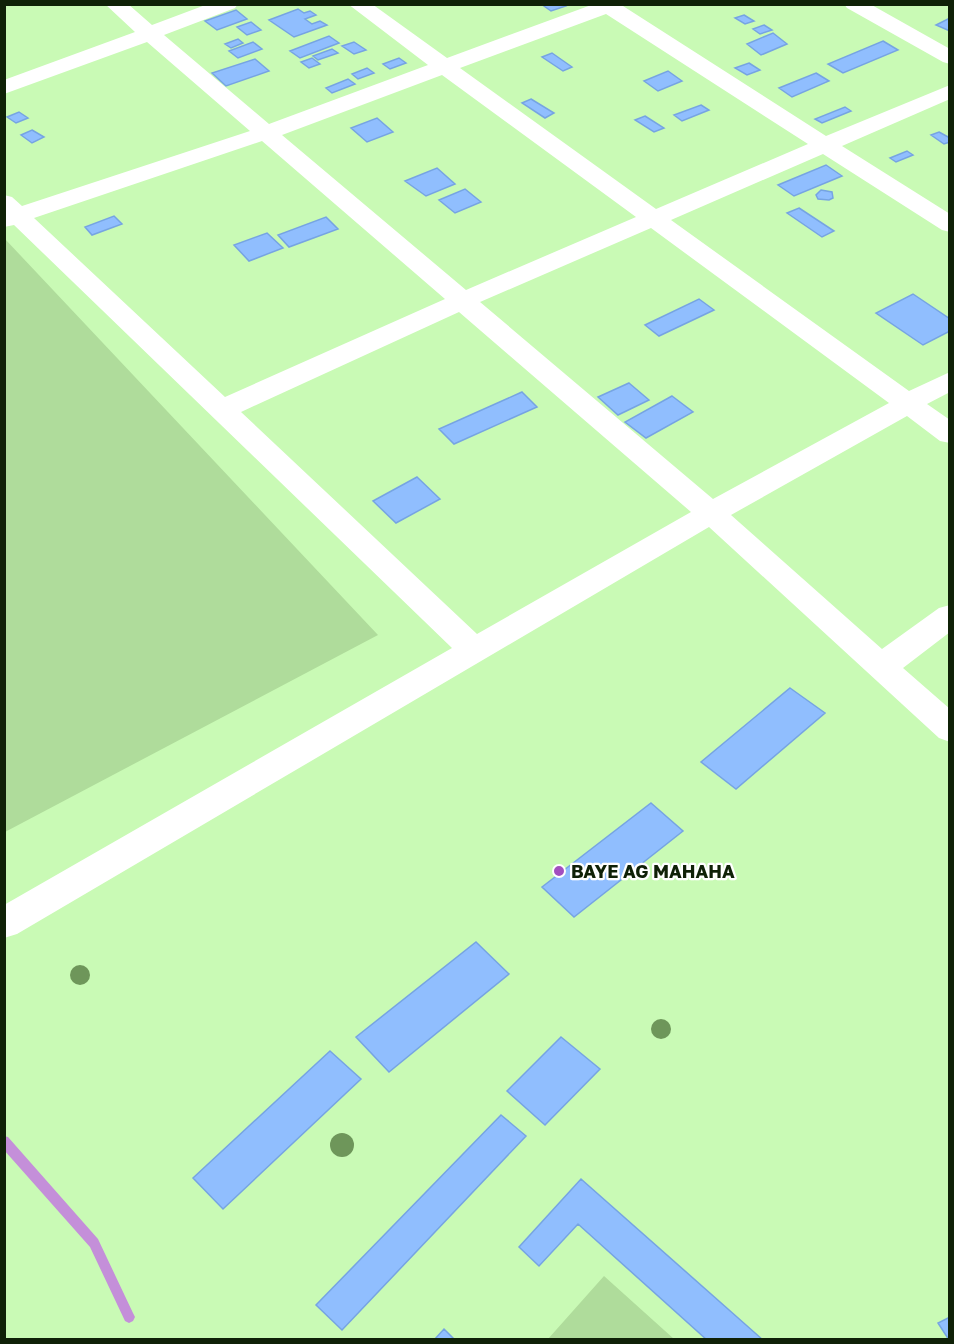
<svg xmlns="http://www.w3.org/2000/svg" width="954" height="1344" viewBox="0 0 954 1344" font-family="'Golos Text',sans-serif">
  <rect width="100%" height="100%" fill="#c9fab5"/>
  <!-- green -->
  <path fill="#afdc9b" d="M5 239 378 635 5 832Z
    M604 1276 674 1339H548Z"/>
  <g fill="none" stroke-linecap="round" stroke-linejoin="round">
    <!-- stream -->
    <path fill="#c48fd9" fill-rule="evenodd" d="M4 1136 8 1137 98 1239 133 1313 135 1317 133 1321 129 1323 125 1321 90 1247 4 1150Z"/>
  </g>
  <!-- building -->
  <path fill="#90befe" stroke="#76a4e2" stroke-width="1.5" d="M547 4H564L566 6 551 11 544 6Z
    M298 9 304 13 310 11 316 15 305 19 312 24 320 21 327 25 294 37 269 20Z
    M236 10 247 19 217 30 205 21Z
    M744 15 754 21 745 24 735 18Z
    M950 18V31L936 25Z
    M251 22 261 30 247 35 237 27Z
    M764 25 772 30 760 34 753 29Z
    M773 33 787 44 761 55 747 44Z
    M329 36 339 43 300 58 290 51Z
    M238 39 243 43 231 48 225 44Z
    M883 41 898 50 843 73 828 64Z
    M253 42 262 49 238 58 229 51Z
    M354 42 366 50 354 54 342 46Z
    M332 49 338 53 318 60 313 56Z
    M552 53 572 67 563 71 542 57Z
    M312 58 320 64 309 68 301 62Z
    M399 58 406 63 390 69 383 64Z
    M255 59 269 71 226 86 212 73Z
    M749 63 760 70 747 75 735 68Z
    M367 68 374 73 358 79 352 74Z
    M668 71 682 81 658 91 644 81Z
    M816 73 829 81 792 97 779 88Z
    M348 79 355 84 332 93 326 88Z
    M531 99 554 113 545 118 522 103Z
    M701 105 709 110 682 121 674 115Z
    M845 107 851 111 822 123 815 119Z
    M19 112 28 118 16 123 7 117Z
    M645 116 664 128 654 132 635 120Z
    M377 118 393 132 367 142 351 128Z
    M32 130 44 137 32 143 21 135Z
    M939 132 950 138V142L944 144 931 135Z
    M907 151 913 155 896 162 890 158Z
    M826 165 842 176 794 196 778 185Z
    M437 168 455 184 426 196 405 181Z
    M465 189 481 202 455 213 439 200Z
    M821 190 832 192 833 198 829 200 818 199 816 195Z
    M799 208 834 231 822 237 787 213Z
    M114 216 122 224 92 235 85 227Z
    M326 217 338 229 289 247 278 235Z
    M267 233 283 248 249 261 234 245Z
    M913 294 950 319V331L923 345 876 313Z
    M699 299 714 310 659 336 645 325Z
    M629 383 649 400 618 415 598 397Z
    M522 392 537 407 454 444 439 429Z
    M672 396 693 412 646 438 625 422Z
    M417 477 440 499 396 523 373 501Z
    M790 688 825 713 736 789 701 762Z
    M651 803 683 831 574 917 542 887Z
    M476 942 509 974 389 1072 356 1037Z
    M561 1037 600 1069 545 1125 507 1091Z
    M330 1051 361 1079 223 1209 193 1178Z
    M501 1115 526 1136 342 1330 316 1305Z
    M581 1179 763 1340H707L578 1224 539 1266 519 1247Z
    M950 1317V1340H949L938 1323Z
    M444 1329 455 1340H434Z"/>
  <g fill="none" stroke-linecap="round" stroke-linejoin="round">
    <!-- street -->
    <path fill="#fff" fill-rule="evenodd" d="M105 4H128L152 25 208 4H238L235 8 164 35 269 124 428 65 348 4H372L447 58 594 4H624L623 6 826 136 950 85V99L842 146 950 214V232L942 230 823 154 671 220 909 391 950 372V392L927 404 950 420V443L940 441 907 416 731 515 882 649 939 608 950 605V632L903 668 950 709V742L939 738 709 527 17 934 4 938V905L452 648 14 225 4 227V195L12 197 22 206 250 131 147 42 4 94V80L135 32ZM606 14 808 144 656 209 460 68ZM442 75 636 217 466 290 282 135ZM262 141 445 299 225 397 34 218ZM651 228 889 403 713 499 480 302ZM459 312 691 512 477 634 241 412Z
      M844 4H870L950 49V64L943 62 847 8Z"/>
  </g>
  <!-- trees -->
  <g fill="#6e965a">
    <circle cx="80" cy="975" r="10"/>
    <circle cx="661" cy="1029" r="10"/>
    <circle cx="342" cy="1145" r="12"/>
  </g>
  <!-- markers -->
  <circle fill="#a24fbf" stroke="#fff" stroke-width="2" cx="559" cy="871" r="6"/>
  <g text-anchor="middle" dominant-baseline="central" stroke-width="4.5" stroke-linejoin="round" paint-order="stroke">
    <!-- poi labels -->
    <g font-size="18" font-weight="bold" fill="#0f2107" stroke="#fff" text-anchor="start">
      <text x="571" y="871">BAYE AG MAHAHA</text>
    </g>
  </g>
  <!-- border -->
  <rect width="954" height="1344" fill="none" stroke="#0f2107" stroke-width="12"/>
</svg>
